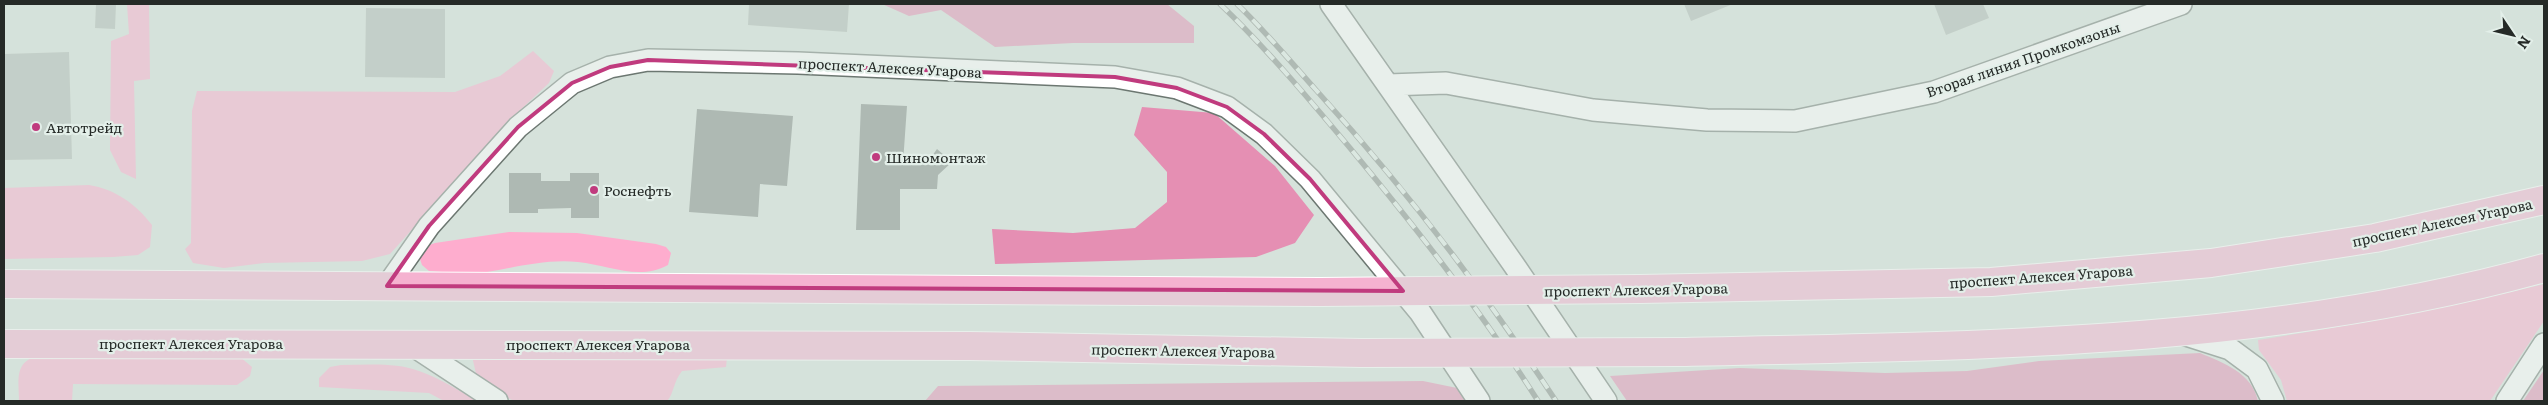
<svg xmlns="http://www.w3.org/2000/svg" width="2548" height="405" viewBox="0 0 2548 405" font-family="Literata,serif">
  <rect width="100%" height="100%" fill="#d6e2db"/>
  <!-- green -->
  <path fill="#feadce" d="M127 4H149L150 79 134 81 136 179 121 172 110 150 111 41 129 34Z
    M533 51 554 71 549 83 515 115 390 254 362 261 264 263 224 268 193 263 185 249 191 243 192 111 197 91 455 92 500 76Z
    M89 185C115 189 136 204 152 225L150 247 138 255 113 257 4 259V188Z
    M509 232 577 233 656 244 666 247 671 253 668 265C639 281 608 265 578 262 546 259 518 267 487 272 469 275 448 272 429 271L422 265 419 256 424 247 435 243Z
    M2544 284V321L2490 401H2287L2281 380 2259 350 2258 340C2354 325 2449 308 2544 284Z
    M239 356 252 367 250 376 237 385 73 384 72 401H19C19 383 14 364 34 357Z
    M472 356 727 357 726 367 682 371C673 382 674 394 667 401H514L487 387 477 378Z
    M341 365C367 365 395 362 419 371 440 378 459 391 478 401H444L429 393 319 387V378L330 367Z"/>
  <!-- forest -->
  <path fill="#e58fb3" d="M882 4H1167L1194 26V43H1073L995 47 941 10 909 16Z
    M1142 107 1214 113 1275 166 1314 215 1295 243 1256 257 995 264 992 229 1073 233 1135 228 1167 202V172L1134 135Z
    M2200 353C2224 363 2252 373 2258 401H1627L1610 376 1740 368 1885 373 1967 371 2039 361Z
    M2544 370V401H2523Z
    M1423 381 1462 389 1465 401H925L938 386Z"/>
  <!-- building -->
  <path fill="#aeb9b3" d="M96 4H116L115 29 95 28Z
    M749 4H849L847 32 748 25Z
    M1684 4H1733L1691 21Z
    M1934 4H1983L1989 18 1946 35Z
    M366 8 445 9V78L365 77Z
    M69 52 72 159 4 160V54Z
    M861 104 907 106 903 163H927L937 149 952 162 938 175 937 189H900V230H856Z
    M697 109 793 116 787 186 760 184 758 217 689 212Z
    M509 173H541V181H570V173H599V218H571V208L538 209V213H509Z"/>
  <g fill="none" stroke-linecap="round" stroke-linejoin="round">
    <!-- minor casing -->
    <g stroke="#6c7771" stroke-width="24">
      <path id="minor" d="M1331 4 1514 265 1606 401
        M1388 85 1446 83 1593 110 1707 120 1795 121 1934 92 2181 4
        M387 286 429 226 518 127 572 83 610 67 648 60 798 63 1115 77 1177 88 1227 107 1264 134 1310 179 1420 312 1479 401
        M2183 334 2230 349 2257 369 2273 401
        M409 343 497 401
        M2507 401 2544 344"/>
    </g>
    <!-- major casing -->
    <g stroke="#fff" stroke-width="30">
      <path id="major" d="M4 284 1320 292
        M1640 289 1991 282 2211 263 2375 238 2544 200
        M4 344 969 346 1362 353
        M1680 352C1969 346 2264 346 2544 268"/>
    </g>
    <!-- minor -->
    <use href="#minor" stroke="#fff" stroke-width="21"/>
    <!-- major -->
    <use href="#major" stroke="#f5b2d0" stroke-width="28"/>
    <!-- rail casing -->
    <g stroke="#828a85" stroke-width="5.5">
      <path id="rail" d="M1220 4C1267 49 1309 99 1350 148 1417 229 1482 312 1538 401
        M1237 4C1265 31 1290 61 1316 90 1404 187 1484 291 1556 401"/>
    </g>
    <!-- rail -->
    <use href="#rail" stroke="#e3efe9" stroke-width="4" stroke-dasharray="11" stroke-linecap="butt"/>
    <!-- major-bridge casing -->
    <g stroke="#fff" stroke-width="30" stroke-linecap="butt">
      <path id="major-bridge" d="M1320 292 1640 289
        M1362 353 1680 352"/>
    </g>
    <!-- major-bridge -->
    <use href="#major-bridge" stroke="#f5b2d0" stroke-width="28"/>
  </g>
  <!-- marked area -->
  <path d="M0 0H2548V405H0ZM648 60 1115 77 1177 88 1227 107 1264 134 1310 179 1403 291 387 286 429 226 518 127 572 83 610 67Z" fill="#d6e2db" fill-opacity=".55" fill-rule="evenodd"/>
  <path fill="none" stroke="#c03b7e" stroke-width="4" stroke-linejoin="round" d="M648 60 1115 77 1177 88 1227 107 1264 134 1310 179 1403 291 387 286 429 226 518 127 572 83 610 67Z"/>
  <!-- markers -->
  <g fill="#c03b7e" stroke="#e3efe9" stroke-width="2">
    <circle cx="36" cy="127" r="5"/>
    <circle cx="876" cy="157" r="5"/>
    <circle cx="594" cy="190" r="5"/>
  </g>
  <g text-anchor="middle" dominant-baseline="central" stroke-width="4.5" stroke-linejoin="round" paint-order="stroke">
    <!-- street labels -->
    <g font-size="14" fill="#252a27" stroke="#e3efe9">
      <text transform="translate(2023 59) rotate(-19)">Вторая линия Промкомзоны</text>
      <text transform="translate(890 67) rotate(3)">проспект Алексея Угарова</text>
      <text transform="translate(2442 222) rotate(-12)">проспект Алексея Угарова</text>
      <text transform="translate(2041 276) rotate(-4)">проспект Алексея Угарова</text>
      <text transform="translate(1636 289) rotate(-1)">проспект Алексея Угарова</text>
      <text x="191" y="343">проспект Алексея Угарова</text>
      <text x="598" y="344">проспект Алексея Угарова</text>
      <text transform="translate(1183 350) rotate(1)">проспект Алексея Угарова</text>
    </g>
    <!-- poi labels -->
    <g font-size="14" fill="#252a27" stroke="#e3efe9" text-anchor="start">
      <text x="46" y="127">Автотрейд</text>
      <text x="886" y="157">Шиномонтаж</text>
      <text x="604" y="190">Роснефть</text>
    </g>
  </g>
  <!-- border -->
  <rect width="2548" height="405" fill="none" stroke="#252a27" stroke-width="10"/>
  <!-- north arrow -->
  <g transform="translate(2513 35) rotate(125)" stroke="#e3efe9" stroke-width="4" paint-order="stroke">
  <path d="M0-4L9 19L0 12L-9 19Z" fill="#252a27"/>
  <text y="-8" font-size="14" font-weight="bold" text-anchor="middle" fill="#252a27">N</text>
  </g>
</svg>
